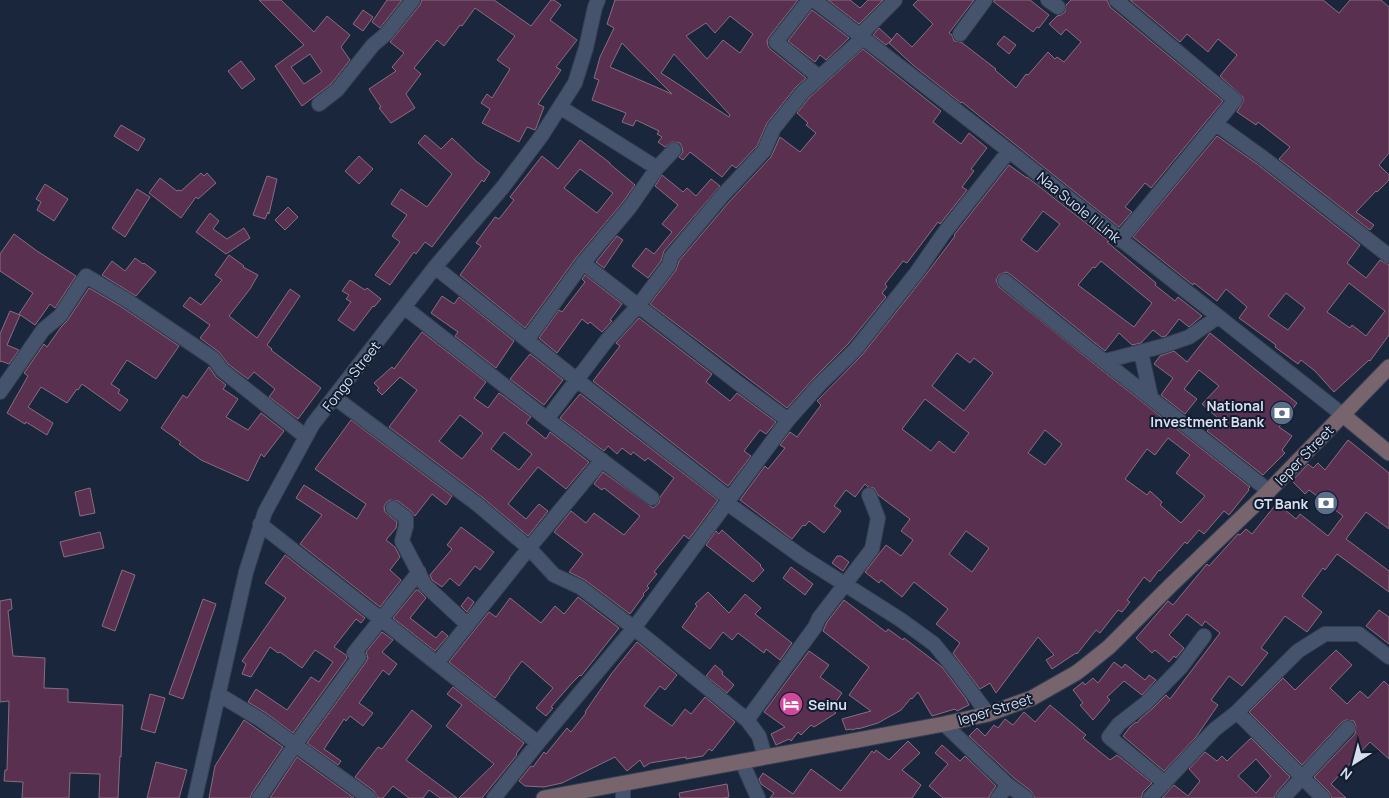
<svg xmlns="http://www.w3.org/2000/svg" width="1389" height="798" viewBox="0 0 1389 798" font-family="Manrope,sans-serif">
  <rect width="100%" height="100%" fill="#1a263c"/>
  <!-- building -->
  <path fill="#5a3050" stroke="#886d80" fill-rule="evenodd" d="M259 0H281L314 32 327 16 350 35 341 47 350 60 331 84 302 106 275 66 304 45ZM310 54 322 72 304 84 291 67Z
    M387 0H402L380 28 372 22Z
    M422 0H494L531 26 551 0H554L561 5 550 20 577 40 556 67 561 70 538 104 544 107 536 128 535 130 527 127 519 142 482 123 490 109 481 103 487 94 492 98 510 69 497 60 515 36 475 8 462 26 460 25 444 46 437 40 414 68 421 74 406 94 415 108 391 123 379 108 381 107 369 89 396 71 392 67 404 53 390 42 420 5Z
    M615 0H798L769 37 767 41 768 46 770 49 806 78 796 87 767 123 757 146 736 168 732 165 722 177 690 152 683 160 679 157 683 152 682 147 680 143 672 142 665 147 658 142 662 137 657 134 659 131 636 120 633 126 622 122 626 113 592 100 599 80 594 78 597 68 600 57 614 28 607 24ZM730 16 753 34 740 53 723 40 707 59 686 36 706 23 715 33ZM622 43 657 79 672 94 610 67ZM674 54 730 115 729 117 661 73Z
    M828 0H850L860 8 868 0H883L859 24Z
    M918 0H974L949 33 952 35 954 41 961 42 996 69 995 70 1016 88 1026 74 1028 75 1048 52 1055 59 1057 57 1064 62 1081 42 1066 29 1061 35 1049 24 1057 16 1061 15 1065 12 1066 5 1071 0H1107L1110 7 1223 101 1151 188 1145 183 1125 207 1132 212 1119 227 962 102 961 103 913 65 889 43 897 33 912 47 933 24 913 5Z
    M994 0H1030L1049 15 1039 28 1037 27 1033 32 994 2Z
    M1130 0H1323L1339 13 1350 0H1381L1389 7V153L1379 165 1389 175V180L1377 192 1376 191 1356 212 1374 225 1370 230 1279 159 1290 147 1258 122 1256 125 1237 112 1243 102V97L1220 76 1237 55 1218 39 1208 52 1187 34 1180 42Z
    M363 10 373 17 363 31 353 24Z
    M812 10 849 38 826 60 820 55 815 62 788 41Z
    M879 28 892 40 886 45 873 35Z
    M1004 36 1016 45 1009 54 997 44Z
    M863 49 941 111 933 122 961 144 969 133 987 148 971 169 974 171 962 187 967 190 940 224 938 222 907 263 903 261 885 284 887 287 882 293 886 297 848 344 814 378 787 408 650 304 676 270 679 261 729 202 771 157 780 137 800 152 816 133 806 125 808 123 797 113 809 98Z
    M241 61 255 79 242 89 228 71Z
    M121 125 145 139 138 151 114 136Z
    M425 135 441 149 452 138 476 161 490 172 484 182 482 180 432 247 425 242 416 254 414 252 390 285 375 275 400 242 392 236 407 215 391 204 401 189 427 207 452 174 418 143Z
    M1217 136 1257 164 1360 245 1347 263 1366 278 1380 260 1389 265V335L1370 361 1369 360 1334 392 1315 371 1301 360 1298 364 1275 347 1276 345 1239 318 1247 307 1226 289 1217 301 1194 283 1193 285 1133 237ZM1349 283 1385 311 1366 336 1352 325 1350 328 1327 312ZM1286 293 1305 308 1288 330 1268 316Z
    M580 140 610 163V164L635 185 623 202 576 258 525 328 460 275 481 246 476 243 495 217 499 219 514 200 510 197 542 156 558 169ZM580 169 613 193 597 213 564 188Z
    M359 156 373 169 359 184 345 171Z
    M1009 165 1027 178V177L1109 241 1107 242 1156 283 1155 285 1175 301 1178 297 1202 316 1189 327 1179 319 1166 336 1162 337 1153 330 1141 343 1132 345 1119 333 1105 351 1010 274 1006 272 999 275 996 280 999 287 1098 367 1250 487 1248 489 1249 490 1229 515 1224 511 1204 534 1199 530 1187 544 1185 542 1160 571 1159 570 1150 582 1144 577 1127 600 1130 602 1122 612 1118 610 1100 633 1096 630 1077 654 1076 653 1052 669 1046 660 1054 655 1038 637 996 693 990 683 980 689 953 653 960 643 936 624 948 609 914 582 902 597 881 580 879 583 865 572 886 545 901 556 913 540 901 531 910 519 878 495 874 488 868 487 865 484 855 497 846 490 834 506 841 511 824 533 809 521 805 526 803 525 792 539 740 500 765 466 768 469 785 448 780 445 790 432 797 437 821 405 817 401 862 355 924 277 955 236 954 235ZM1043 211 1060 224 1037 252 1021 240ZM1101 261 1152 303 1134 327 1078 285 1093 267 1095 268ZM957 353 970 363 974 358 993 373 964 411 932 386ZM925 399 969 433 954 453 939 441 931 451 902 429ZM1045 430 1062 444 1045 465 1028 453ZM1168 438 1190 455 1176 473 1205 496 1181 523 1160 505 1162 502 1150 491 1147 495 1125 479 1147 449 1155 455ZM966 531 989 548 972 572 949 554Z
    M201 173 204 176 207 173 216 183 198 199 196 197 181 218 149 193 160 178 177 191 179 190 181 191Z
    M662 175 683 192 687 188 696 196 711 179 720 186 664 251 661 261 648 278 632 266 646 248 654 254 672 232 662 224 678 205 655 186Z
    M267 176 277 179 269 214 268 212 265 219 253 215Z
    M45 184 68 199 54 221 37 210 41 202 36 199Z
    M137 189 150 197 125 237 112 228Z
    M288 207 298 217 285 230 275 220Z
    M210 213 219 221 213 229 227 239 244 228 250 238 226 254 196 232Z
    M14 234 37 251 76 276 55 308 50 304 35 325 19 314 33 293 0 271V254Z
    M617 236 623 240 604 268 596 262Z
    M229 255 244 266 243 267 258 275 250 289 229 316 257 338 290 289 300 296 267 345 272 349 271 350 321 388 298 419 269 397 275 389 254 372 248 379 228 364 219 352 200 338 210 325 183 306 190 297 201 305 222 280 215 275Z
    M135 258 143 264 144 263 156 272 136 296 102 275 112 261 125 271Z
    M585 275 622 304 610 320 612 321 602 332 590 322 588 324 582 319 557 353 539 338 559 310 562 312 585 282 582 279Z
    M350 280 365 290 367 288 381 299 374 307 373 306 354 331 338 320 351 302 346 299 349 295 342 291Z
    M89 288 120 306 179 346 156 379 127 360 111 384 120 390 118 393 128 400 120 411 82 384 78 390 77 389 67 403 41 387 28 407 53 423 47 435 26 422 25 424 7 413 28 376 24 373 44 344 47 347 61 327 67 321Z
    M442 296 454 304 459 297 514 341 496 368 455 336 458 332 431 313Z
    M10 311 20 315 7 345 19 350 9 364 1 361 0 362V334Z
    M639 318 712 374 706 382 730 401 737 393 776 422 766 434 760 430 744 451 751 456 728 486 593 381 620 346 616 343Z
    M422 332 486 382 474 398 488 408 499 393 531 417 526 423 546 439 550 432 589 462 566 489 538 467 508 504 526 519 539 504 548 511 528 536 482 497 389 427 417 390 400 377 382 395 377 390 379 388 374 383 392 367 394 369ZM460 415 483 433 462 459 439 441ZM504 432 532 454 519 470 491 449Z
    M1210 333 1297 403 1279 427 1292 436 1282 450 1285 453 1263 475 1207 431 1218 418 1202 404 1219 386 1199 370 1184 389 1197 399 1185 414 1161 395 1173 378 1154 364 1160 356 1174 351 1187 362Z
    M530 354 563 380 544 405 510 379Z
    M209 367 216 377 226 385 223 389 238 399 226 417 248 430 261 413 284 431 264 457 261 454 248 481 201 460 179 444 181 442 161 428 183 395 187 398Z
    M580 394 718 500 689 539 684 535 654 572 657 574 647 586 649 588 643 594 644 595 630 614 585 580 569 572 583 554 554 532 571 511 586 523 594 513 624 535 640 516 604 488 602 490 594 484 603 472 653 508 659 503 660 497 674 478 648 458 645 461 633 452 631 455 622 448 617 454 608 446 604 451 560 418Z
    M351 420 452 496 446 505 432 494 415 516 411 511 398 501 390 500 386 503 384 507 385 512 397 522 396 528 386 540 395 547 400 557 390 570 401 580 380 607 300 544 322 515 296 498 304 485 357 519 366 504 315 469Z
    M1348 440 1389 473V529L1366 512 1346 539 1389 571V592L1337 554 1325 570 1323 568 1302 596 1322 612 1307 632 1285 616 1261 648 1268 653 1242 686 1229 676 1211 700 1218 705 1196 737 1164 771 1123 736 1130 727 1136 722 1137 723 1140 719 1152 709 1166 695 1170 699 1220 633 1205 621 1202 626 1187 614 1169 635 1184 648 1176 658 1174 656 1169 662 1155 650 1152 653 1136 638 1168 601 1173 605 1207 564 1209 566 1238 534 1240 535 1246 529 1252 534 1277 503 1296 519 1300 514 1328 536 1343 516 1309 490 1305 494 1292 481 1308 464 1313 468 1318 463 1325 470Z
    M90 488 95 513 80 516 75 492Z
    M461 527 494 552 480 570 475 566 459 586 450 578 442 587 432 580 430 575 452 549 447 545Z
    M722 530 761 565 760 566 764 570 753 582 706 545 716 531 719 534Z
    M100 532 104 548 64 557 60 542Z
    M285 555 365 618 361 623 356 619 334 647 346 655 347 658 293 733 266 713 248 702 256 689 287 710 311 677 319 682 333 662 315 650 302 668 280 652 278 653 270 647 251 677 242 674 246 664 242 661 286 598 265 583Z
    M837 556H841L849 562 843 571 832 563Z
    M791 567 813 584 805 595 783 578Z
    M122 570 135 575 115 631 102 626Z
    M416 590H418L426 598 410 618 436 638 442 631 448 636 435 651 393 618Z
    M708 592 729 613 745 594 761 608 755 614 792 643 780 660 766 649 764 653 738 633 732 640 723 632 710 649 682 627 697 606 695 604Z
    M468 597 474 602 467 612 461 606Z
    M578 597 619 628 581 676 580 675 572 683 551 707 553 708 546 716 536 708 553 688 522 661 509 678H510L495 698 449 662 489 612 496 617 510 598 541 623 555 606 564 614Z
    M11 599 12 609 8 611 13 656 45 658 44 688 68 689V702L123 705 121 757 120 756 118 798H99L100 774 70 773 69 798H22L23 782 4 781 5 770H7L9 701 0 702V601Z
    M203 599 216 604 183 699 169 694Z
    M844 600 886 632 888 629 903 640 904 638 942 667 966 699 969 705 957 711 955 709 932 716 918 692 912 699 911 698 901 710 878 723 858 729V728L852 730 851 729 846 730 842 719 871 711 849 695 869 667 823 631 827 622Z
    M1379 610 1389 617V644L1366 626Z
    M382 632 393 640 382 652 397 664 389 675 383 670 359 703 373 713 363 726 350 716 346 721 344 719 324 749 341 761 338 765 307 743 366 662 368 658 366 652Z
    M637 642 677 675 665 690 660 686 644 706 672 726 685 709 691 714 705 697 735 722 712 751 709 749 703 756 686 759V757L650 763 644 767 640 760 627 771 615 757 562 783 544 787 525 786 519 781 531 766 533 767 544 752 546 754 567 728 571 732 586 713 585 712 612 673Z
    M1336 650 1352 665 1330 688 1347 704 1360 691 1368 698 1384 681 1389 686V759L1370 742 1331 784 1346 798H1332L1329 792 1314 777 1355 734 1356 726 1354 721 1346 720 1342 722 1302 765 1249 712 1283 678 1295 690Z
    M809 651 829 665 820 677 842 693 831 709 836 713 814 727 811 725 801 735 798 732 791 741 789 739 776 745 771 734 785 727 764 712Z
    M1114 662 1122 668 1125 664 1145 680 1149 675 1156 680 1142 695 1124 681 1107 697 1110 700 1093 720 1080 705 1083 703 1073 690 1083 682 1085 685 1093 678 1098 683Z
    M715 665 723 672 722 674 734 685 727 693 706 676Z
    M453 687 524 743 516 754 517 755 482 798H459L494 764 446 726 462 705 447 694Z
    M150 694 165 698 155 733 141 729Z
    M1050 705 1086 735 1083 738 1110 760 1117 755 1152 783 1143 792 1141 798H1035L1031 791 1014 778 969 736 977 728 985 736 994 725 998 728 1005 719 1013 725 1024 712 1035 722Z
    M412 710 432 726 406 760 457 798H440L429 790 423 798H409L393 786 383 798H378L374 791 355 777 378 747 382 749Z
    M244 720 283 747 252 793 250 798H209L215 766Z
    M1251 738 1290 777 1277 792 1274 798H1162L1174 785 1188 796 1200 781 1189 769 1205 752 1217 761 1222 756 1227 761ZM1256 759 1271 776 1256 793 1238 776Z
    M908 741 920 753 902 770 921 785 912 798H770L774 793 761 784 759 779 763 773 793 794 811 769 841 791 872 751 874 753 876 750 889 760Z
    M942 745 960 761 965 756 996 786 991 793 989 798H943L929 786 948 764 935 753Z
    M297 757 354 798H270Z
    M156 762 187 770 179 798H147Z
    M727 784 729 797 723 798H680L679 793Z"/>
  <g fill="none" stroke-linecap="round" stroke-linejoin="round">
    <!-- street casing -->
    <g stroke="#374053" stroke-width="16">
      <path id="street" d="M809 0 776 42 819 77
        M814 0 1009 151 1343 415
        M1048 0 1058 7
        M1116 0 1235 100 1120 240
        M960 34 985 0
        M860 35 895 0
        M319 104 337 90 373 45 386 34 413 0
        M560 107 657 168 674 150
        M1216 124 1262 157 1389 256
        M583 263 738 383 788 420
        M435 267 577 380 730 499
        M1005 281C1091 353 1181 421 1269 491
        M404 307 547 419 652 498
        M527 340 583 263 630 207 657 168
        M1141 352 1151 398
        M1105 361 1163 346 1189 337 1218 317
        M0 392 43 330 60 316 86 276 125 299 214 359 222 370 306 437
        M334 397 477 504 529 548 554 575 580 587 634 628 747 720 759 736 765 757
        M547 419 607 340 638 306 669 265 671 257 722 196 764 151 774 128 803 92 863 38
        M727 503 802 557 901 620 934 644 953 667 988 714
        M393 508 406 518V526L402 541 425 585 468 625
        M260 524 538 743
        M437 663 529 548 602 460
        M218 694 261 720 369 798
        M1237 712 1323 798
        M747 720 815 627 819 618 872 549 878 518 869 495
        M944 724 1008 785 1026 798
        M742 762 758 798
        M1165 783 1109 737 1119 724 1146 703 1181 667 1204 636
        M195 798 246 572 265 512 313 424 435 267 503 187 542 135 575 83 586 48 595 7 598 0
        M259 798 295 745 359 657 354 653 419 572
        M494 798 538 743 634 628 788 420 820 384 855 350 917 272 944 233 1009 151
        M623 798V784
        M998 798 1008 785
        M1150 798 1214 730 1237 712 1298 651 1325 634H1359L1389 657
        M1283 798 1348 728"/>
    </g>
    <!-- secondary casing -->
    <g stroke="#374053" stroke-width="17">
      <path id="secondary" d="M1343 415 1389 453
        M544 798 944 724 988 714 1032 698 1076 673 1084 667 1109 647 1171 585 1264 496 1389 367"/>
    </g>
    <!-- street -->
    <use href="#street" stroke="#45536c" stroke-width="14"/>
    <!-- secondary -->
    <use href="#secondary" stroke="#77646d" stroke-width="15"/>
  </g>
  <!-- icons -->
  <defs>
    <g id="bank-disc" transform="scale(1.25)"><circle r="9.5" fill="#5c6f8a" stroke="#111c31"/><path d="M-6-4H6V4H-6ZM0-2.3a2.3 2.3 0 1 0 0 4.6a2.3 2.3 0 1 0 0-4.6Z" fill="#fff"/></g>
    <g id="hotel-disc" transform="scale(1.25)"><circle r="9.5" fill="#d1479c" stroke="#111c31"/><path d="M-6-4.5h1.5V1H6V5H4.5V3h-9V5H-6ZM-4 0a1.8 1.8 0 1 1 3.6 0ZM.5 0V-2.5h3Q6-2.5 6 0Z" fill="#fff"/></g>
  </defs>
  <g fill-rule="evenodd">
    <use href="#bank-disc" x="1282" y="413"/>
    <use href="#bank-disc" x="1326" y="503"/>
    <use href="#hotel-disc" x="791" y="704"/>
  </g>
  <g text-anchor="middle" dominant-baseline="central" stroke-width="4" stroke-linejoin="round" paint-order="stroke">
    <!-- street labels -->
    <g font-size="14" fill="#d7dfee" stroke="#111c31">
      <text transform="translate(1079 207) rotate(39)">Naa Suole II Link</text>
      <text transform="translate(351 376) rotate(-52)">Fongo Street</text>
      <text transform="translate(1304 455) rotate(-46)">Ieper Street</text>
      <text transform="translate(995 709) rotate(-17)">Ieper Street</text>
    </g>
    <!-- poi labels -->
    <g font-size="14" font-weight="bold" fill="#d7dfee" stroke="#111c31" text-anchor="end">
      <text x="1264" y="405">National<tspan x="1264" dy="16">Investment Bank</tspan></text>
      <text x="1308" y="503">GT Bank</text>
      <text x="808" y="704" text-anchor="start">Seinu</text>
    </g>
  </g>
  <!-- north arrow -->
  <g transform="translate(1354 763) rotate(216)" stroke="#111c31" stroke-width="4" paint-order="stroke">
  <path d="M0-4L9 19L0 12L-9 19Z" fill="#d7dfee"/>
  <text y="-8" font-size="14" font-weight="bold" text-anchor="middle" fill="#d7dfee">N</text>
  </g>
</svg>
